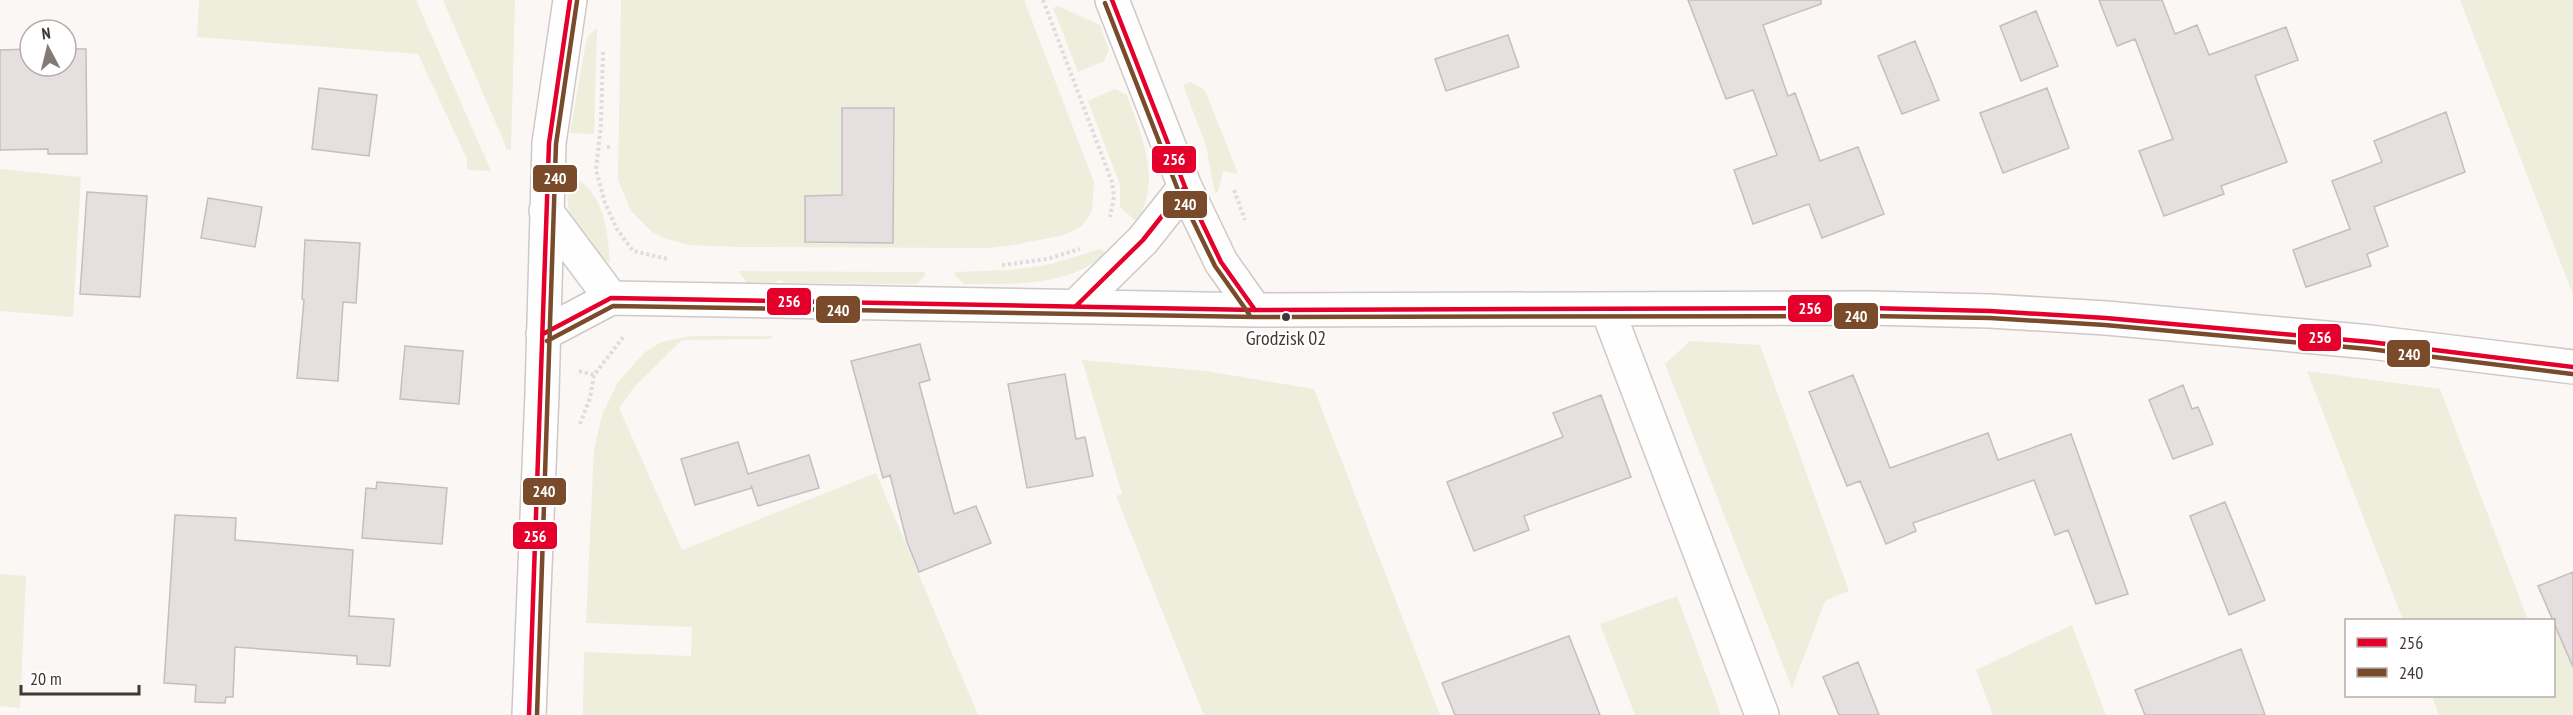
<svg xmlns="http://www.w3.org/2000/svg" width="2573" height="715" viewBox="0 0 2573 715" font-family="'PT Sans Narrow',sans-serif">
  <rect width="100%" height="100%" fill="#faf7f5"/>
  <!-- green -->
  <path fill="#eed" d="M199 0H416L491 171 467 170V159L418 54 197 37Z
    M443 0H515L511 150 507 149Z
    M621 0H1024L1094 182 1092 211 1082 226 1064 235 1013 245 989 248 738 247 690 245 663 238 652 232 631 211 618 180Z
    M2460 0H2573V295Z
    M1058 6 1100 25 1109 50 1104 61 1078 72 1053 8Z
    M597 28 594 134 570 133 587 37Z
    M1190 82 1205 90 1238 174 1223 171 1218 192 1215 193 1206 146 1183 85Z
    M1115 89 1127 95C1142 138 1162 178 1137 222L1120 207V185L1088 101Z
    M0 169 81 177 73 317 0 311Z
    M567 176C603 184 608 231 610 263 601 258 596 252 589 244 568 220 566 207 567 176Z
    M1100 249 1108 253C1066 287 1016 284 965 284L955 276V272L1010 270 1047 265Z
    M738 271 925 272V276L916 284 787 283 780 280 774 283H747Z
    M692 336H773L770 339 682 340 634 387 619 408 682 550 876 473 978 715H583L584 652 691 656 692 627 586 623 594 449 602 415 618 382 645 352 661 342Z
    M1690 341 1760 345 1849 591 1825 601 1792 688 1665 364Z
    M1082 360 1205 371 1314 389 1440 715H1204L1116 496 1122 494Z
    M2307 371 2440 389 2528 620H2403Z
    M0 574 26 576 20 708 0 706Z
    M1677 596 1721 715H1635L1600 624Z
    M2573 620V715H2439L2432 696H2554V627Z
    M2072 625 2106 715H1993L1976 670Z"/>
  <!-- building -->
  <path fill="#e6dfdf" stroke="#c5bdbf" stroke-width="1.5" d="M1688 0H1821V4L1763 25 1788 96 1795 93 1820 161 1858 147 1884 214 1822 238 1809 204 1753 224 1734 170 1777 155 1753 90 1726 99Z
    M2099 0H2162L2175 34 2197 25 2209 55 2286 27 2298 60 2255 76 2287 162 2221 186 2224 194 2164 216 2139 151 2173 139 2135 39 2117 46Z
    M2036 11 2058 66 2021 81 2000 26Z
    M1508 35 1519 67 1446 91 1435 59Z
    M1915 41 1939 100 1902 114 1878 56Z
    M30 49V66H66V49H86L87 154H48V149L0 150V50Z
    M319 88 377 95 369 156 312 149Z
    M2047 88 2069 148 2003 173 1980 113Z
    M842 108H894L893 243 805 242V196L842 195Z
    M2446 112 2465 172 2374 207 2388 246 2367 254 2371 266 2306 287 2293 250 2350 229 2332 181 2382 162 2374 141Z
    M87 192 147 196 140 297 80 294Z
    M208 198 262 207 255 247 201 238Z
    M305 240 360 243 356 303 343 302 338 381 297 378 304 300 302 299Z
    M920 344 930 380 919 383 954 514 976 506 991 543 919 572 907 542 890 475 883 478 851 361Z
    M405 346 463 351 459 404 400 399Z
    M1065 374 1076 439 1085 437 1093 476 1027 488 1008 384Z
    M1853 375 1890 468 1988 433 1998 460 2071 434 2128 594 2096 604 2068 530 2055 535 2034 480 1913 523 1916 531 1886 544 1860 481 1847 486 1809 392Z
    M2183 385 2192 409 2198 407 2213 444 2173 459 2149 400Z
    M1601 395 1631 477 1524 516 1529 530 1474 551 1447 482 1563 437 1553 413Z
    M738 442 748 474 809 455 819 488 758 506 751 485 752 488 695 505 681 459Z
    M377 482 447 488 442 544 362 538 366 488 376 489Z
    M2225 502 2265 600 2229 615 2190 516Z
    M175 515 236 518 235 540 353 550 349 616 394 619 390 666 357 664V656L235 647 233 697H226L225 703 195 702 196 685 164 683Z
    M2573 572V667L2538 586Z
    M1569 636 1600 715H1455L1442 683Z
    M2241 649 2265 715H2145L2135 690Z
    M1858 662 1879 715H1839L1823 677Z"/>
  <g fill="none" stroke-linecap="round" stroke-linejoin="round">
    <!-- minor casing -->
    <g stroke="#cfc8c6" stroke-width="36">
      <path id="minor" d="M1112 0 1185 187 1221 262 1255 310
        M546 211 611 298
        M1075 307 1143 240 1185 187
        M1608 311 1762 715
        M543 334 611 298 1255 310 1869 308 1990 311 2106 318 2370 342 2573 367
        M529 715 542 393 549 143 570 0"/>
    </g>
    <!-- path -->
    <path stroke="#dedddc" stroke-width="4" stroke-dasharray="3 3" stroke-linecap="butt" d="M1043 0 1112 182 1114 197 1110 217
      M603 52 601 124 596 170 605 203 617 229 633 251 668 259
      M607 147H612
      M1234 190 1245 220
      M1002 265 1047 259 1080 249
      M579 371 594 375
      M580 424 590 398 594 375 624 336"/>
    <!-- minor -->
    <use href="#minor" stroke="#fefefe" stroke-width="33"/>
    <!-- bus-1 casing -->
    <g stroke="#fff" stroke-width="9">
      <path id="bus-1" d="M1112 0 1185 187 1221 262 1255 310
        M1075 307 1143 240 1185 187
        M543 334 611 298 1255 310 1869 308 1990 311 2106 318 2370 342 2573 367
        M529 715 549 143 570 0"/>
    </g>
    <!-- bus-2 casing -->
    <g stroke="#fff" stroke-width="9">
      <path id="bus-2" d="M1105 3 1178 190 1215 266 1249 314
        M547 341 613 306 1255 317 1869 316 1990 318 2105 325 2369 349 2572 374
        M537 715 556 144 577 1"/>
    </g>
    <!-- bus-1 -->
    <use href="#bus-1" stroke="#e4002b" stroke-width="4.5"/>
    <!-- bus-2 -->
    <use href="#bus-2" stroke="#7a4b2a" stroke-width="4.5"/>
  </g>
  <!-- markers -->
  <circle fill="#433733" stroke="#fff" stroke-width="2" cx="1286" cy="317" r="5"/>
  <g text-anchor="middle" dominant-baseline="central" stroke-width="4.5" stroke-linejoin="round" paint-order="stroke">
    <!-- bus labels -->
    <g font-size="20" fill="#433733" stroke="#fff">
      <text x="1286" y="338">Grodzisk 02</text>
    </g>
  </g>
  <g stroke="#fff" stroke-width="2">
    <rect x="1151" y="145" width="46" height="29" rx="6" fill="#e4002b"/>
    <rect x="532" y="164" width="46" height="29" rx="6" fill="#7a4b2a"/>
    <rect x="1162" y="190" width="46" height="29" rx="6" fill="#7a4b2a"/>
    <rect x="766" y="287" width="46" height="29" rx="6" fill="#e4002b"/>
    <rect x="1787" y="294" width="46" height="29" rx="6" fill="#e4002b"/>
    <rect x="815" y="295" width="46" height="29" rx="6" fill="#7a4b2a"/>
    <rect x="1833" y="302" width="46" height="28" rx="6" fill="#7a4b2a"/>
    <rect x="2297" y="323" width="45" height="29" rx="6" fill="#e4002b"/>
    <rect x="2386" y="339" width="45" height="29" rx="6" fill="#7a4b2a"/>
    <rect x="522" y="477" width="45" height="29" rx="6" fill="#7a4b2a"/>
    <rect x="512" y="521" width="46" height="29" rx="6" fill="#e4002b"/>
  </g>
  <g font-size="16" text-anchor="middle" font-weight="bold" fill="#fff">
    <text x="1174" y="165">256</text>
    <text x="555" y="184">240</text>
    <text x="1185" y="210">240</text>
    <text x="789" y="307">256</text>
    <text x="1810" y="314">256</text>
    <text x="838" y="316">240</text>
    <text x="1856" y="322">240</text>
    <text x="2320" y="343">256</text>
    <text x="2409" y="360">240</text>
    <text x="544" y="497">240</text>
    <text x="535" y="542">256</text>
  </g>
  <!-- legend -->
  <rect x="2345" y="619" width="210" height="78" fill="#ffffff" stroke="#b4afad" stroke-width="1.5"/>
  <rect x="2357" y="638" width="30" height="9" fill="#e4002b" stroke="#b4afad" stroke-width="1.5"/>
  <text x="2399" y="649" font-size="18" fill="#433733">256</text>
  <rect x="2357" y="668" width="30" height="9" fill="#7a4b2a" stroke="#b4afad" stroke-width="1.5"/>
  <text x="2399" y="679" font-size="18" fill="#433733">240</text>
  <!-- north arrow -->
  <g transform="translate(48 48) rotate(353)"><circle r="28" fill="#ffffff" stroke="#b4afad" stroke-width="1.5"/>
  <path d="M0-4.5L10 22L0 15L-10 22Z" fill="#837a77"/>
  <text y="-9" font-size="16" font-weight="bold" text-anchor="middle" fill="#433733">N</text>
  </g>
  <!-- scale -->
  <path d="M21 685v9h118v-9" fill="none" stroke="#433733" stroke-width="3"/>
  <text x="30" y="685" font-size="18" fill="#433733" stroke="#ffffff" stroke-width="4.5" paint-order="stroke">20 m</text>
</svg>
